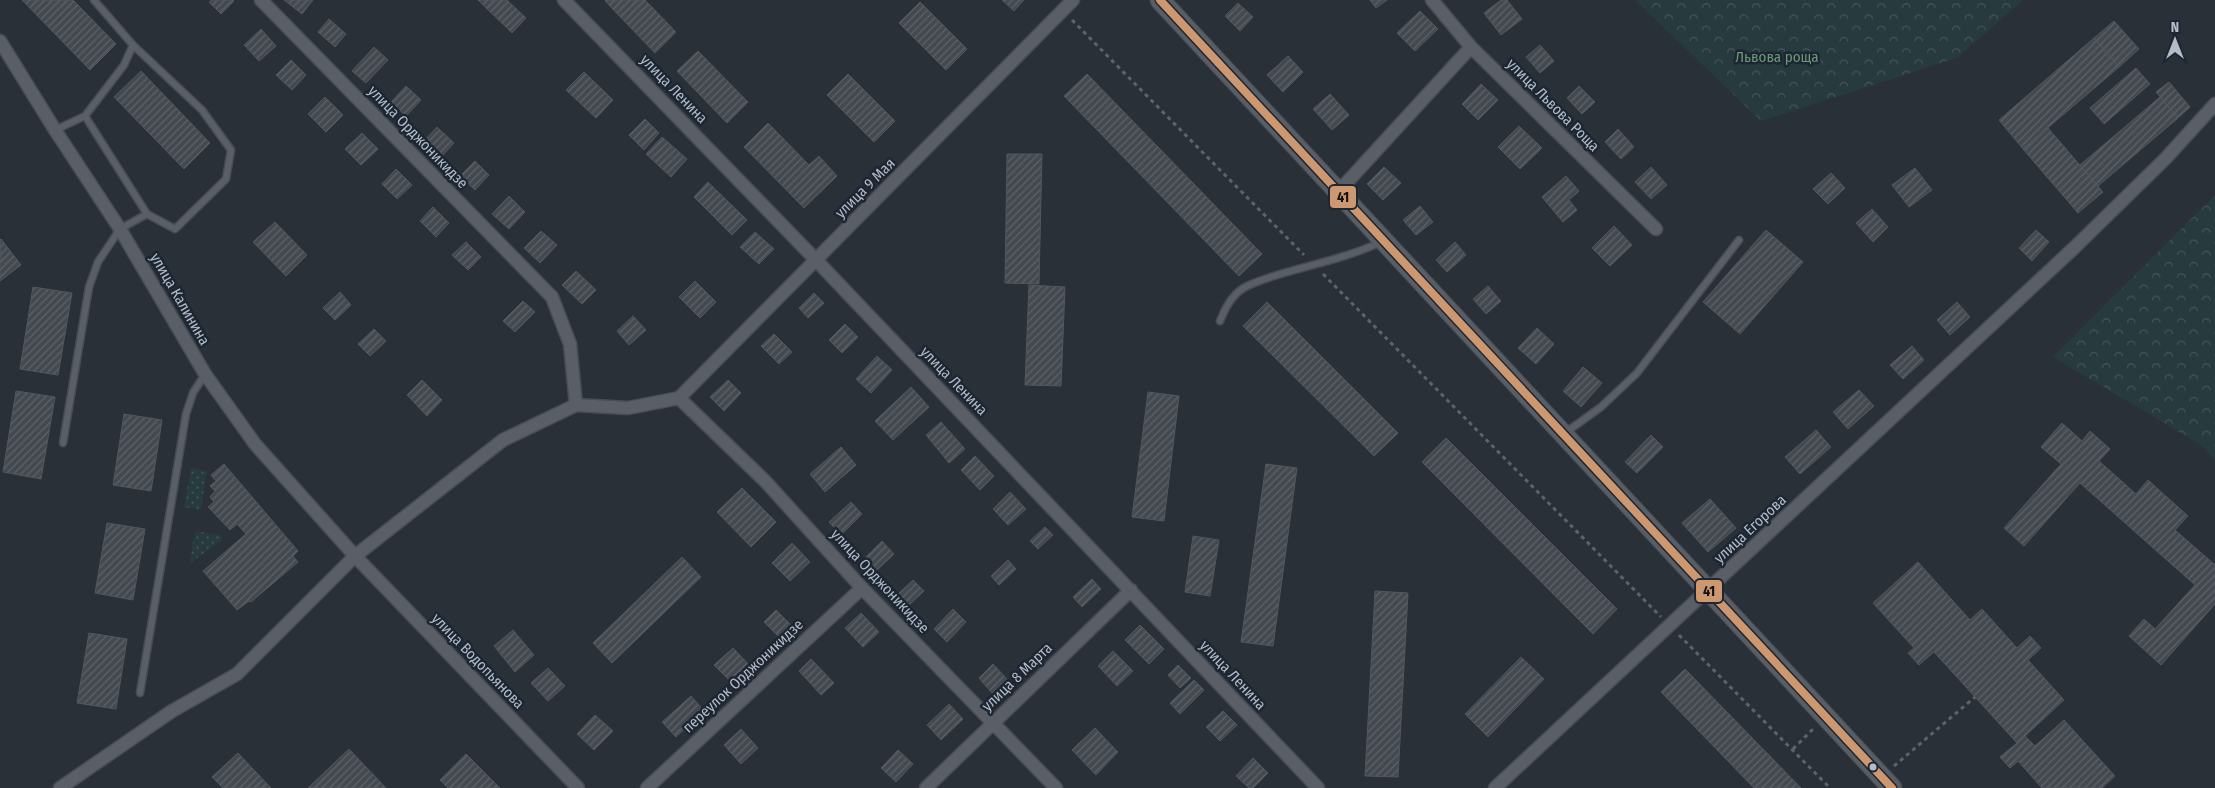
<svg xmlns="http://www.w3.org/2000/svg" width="2215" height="788" viewBox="0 0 2215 788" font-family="'Fira Sans Condensed',sans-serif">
  <defs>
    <pattern id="grass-dots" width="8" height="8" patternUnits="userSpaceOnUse" patternTransform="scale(1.25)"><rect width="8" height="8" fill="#273a3e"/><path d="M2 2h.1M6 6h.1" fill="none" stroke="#445559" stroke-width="1.8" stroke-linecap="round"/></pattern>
    <pattern id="forest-crowns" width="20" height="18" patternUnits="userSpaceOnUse" patternTransform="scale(1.25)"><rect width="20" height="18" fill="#273a3e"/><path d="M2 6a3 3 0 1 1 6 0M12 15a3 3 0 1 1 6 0" fill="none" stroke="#445559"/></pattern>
    <pattern id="building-hatch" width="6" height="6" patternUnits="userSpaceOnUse" patternTransform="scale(1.25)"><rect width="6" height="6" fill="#444950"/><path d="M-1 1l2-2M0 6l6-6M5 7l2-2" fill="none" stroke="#5d6168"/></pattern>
  </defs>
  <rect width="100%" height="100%" fill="#2a3038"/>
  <!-- grass -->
  <path fill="url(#grass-dots)" d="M191 468 207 471 201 510 184 507Z
    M195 531 222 535 221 541 189 564Z"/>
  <!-- forest -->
  <path fill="url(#forest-crowns)" d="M1635 0H2023L1957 58 1761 121Z
    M2215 195V460L2201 445 2053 357Z"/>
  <!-- building -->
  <path fill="url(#building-hatch)" stroke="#52575f" d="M22 0H73L116 44 90 70Z
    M212 0H233L234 1 221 14 209 2Z
    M284 0H313L302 14Z
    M478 0H507L526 18 512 33Z
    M606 0H645L676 32 655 53 605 1Z
    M1002 0H1024L1014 11Z
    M1370 0H1387L1376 8Z
    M1501 0H1507L1522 19 1501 35 1484 13Z
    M920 2 967 49 946 70 899 23Z
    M1238 3 1253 17 1240 31 1225 16Z
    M1420 11 1438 29 1415 51 1397 33Z
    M329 19 346 34 335 47 318 32Z
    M2114 21 2139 49 2119 67 2094 38Z
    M261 29 276 46 259 61 244 45Z
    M2094 38 2119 67 2023 149 1999 120Z
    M1540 45 1554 61 1540 73 1526 57Z
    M374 47 388 60 366 83 352 71Z
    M698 51 748 102 727 123 677 71Z
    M1288 56 1303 72 1283 92 1267 75Z
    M291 60 306 75 292 90 276 75Z
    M2136 68 2150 84 2104 124 2090 108Z
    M141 71 210 143 184 169 114 97Z
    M584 72 613 100 596 118 566 90Z
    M848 74 895 121 874 142 827 95Z
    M1087 74 1262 254 1239 276 1064 96Z
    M2169 82 2190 107 2178 118 2156 92Z
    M1481 84 1498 100 1478 120 1462 104Z
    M406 86 421 100 406 116 391 102Z
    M1579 86 1595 102 1582 114 1567 98Z
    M1330 94 1349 115 1332 130 1313 109Z
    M325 97 343 115 326 132 308 114Z
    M2160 97 2178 118 2098 186 2080 165Z
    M645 119 659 133 644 150 629 135Z
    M768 123 809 165 819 156 837 176 804 208 744 147Z
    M1519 126 1542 148 1520 169 1498 147Z
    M437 127 454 143 441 157 424 141Z
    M2048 128 2103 192 2078 213 2023 149Z
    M1618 129 1634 147 1621 159 1605 142Z
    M362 133 378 149 361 165 345 149Z
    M662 137 687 159 671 177 646 154Z
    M1007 154H1042L1039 284 1005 283Z
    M475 161 489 175 475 190 460 176Z
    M1384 167 1401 183 1383 200 1367 184Z
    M1651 167 1667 185 1651 199 1635 182Z
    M1915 168 1932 190 1909 207 1892 185Z
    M396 169 412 185 397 199 382 184Z
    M1831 173 1845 188 1828 204 1813 189Z
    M1566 176 1579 191 1569 200 1577 210 1563 222 1542 197Z
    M708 182 747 220 732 235 694 197Z
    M509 196 525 212 509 229 492 214Z
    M1420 206 1433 222 1416 235 1403 220Z
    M433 207 449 223 436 237 420 221Z
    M1872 209 1888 227 1873 242 1856 223Z
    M275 222 307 255 286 276 253 242Z
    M1614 226 1632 245 1610 266 1592 248Z
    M1766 230 1803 262 1740 334 1703 302Z
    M2036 230 2049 242 2032 261 2019 248Z
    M541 231 557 245 540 263 524 248Z
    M755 232 774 249 759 264 740 247Z
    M1 239 21 265 0 281V240Z
    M466 242 481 257 468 270 452 255Z
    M1455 242 1466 255 1447 272 1436 260Z
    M576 271 596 290 582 304 562 285Z
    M695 281 716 302 700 318 679 297Z
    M1029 285 1065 287 1061 386 1025 385Z
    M1488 286 1501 301 1486 314 1473 299Z
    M33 287 72 293 58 375 20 369Z
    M340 292 351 305 335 320 323 308Z
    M814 293 824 303 808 318 799 308Z
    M523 301 535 312 515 332 503 321Z
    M1267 302 1398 433 1374 456 1243 326Z
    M1957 302 1970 317 1950 335 1937 320Z
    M633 316 646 330 629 345 617 331Z
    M845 324 858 337 842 353 829 340Z
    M1537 328 1554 344 1536 364 1518 348Z
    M374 329 386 341 370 356 358 344Z
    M774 334 792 352 779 364 761 346Z
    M1912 346 1924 360 1903 379 1890 365Z
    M877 356 892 370 871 393 856 379Z
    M1583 367 1602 383 1581 407 1563 391Z
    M422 380 442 400 427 416 407 395Z
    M728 380 741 393 724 411 710 397Z
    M911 387 929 407 893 440 875 421Z
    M1859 390 1874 406 1848 429 1833 412Z
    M16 391 55 397 41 479 3 472Z
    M1148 392 1179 396 1164 521 1132 517Z
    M124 414 162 420 151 491 113 485Z
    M941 422 965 449 949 463 926 435Z
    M2062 423 2082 441 2090 431 2110 449 2099 461 2136 494 2148 480 2188 516 2175 530 2214 564 2215 563V604L2161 665 2129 636 2144 619 2155 629 2195 585 2080 483 2024 546 2004 528 2061 464 2041 447Z
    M1816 430 1831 447 1800 474 1785 457Z
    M1651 435 1663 447 1637 473 1625 462Z
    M1446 438 1617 609 1593 634 1422 462Z
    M841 447 856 465 825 492 810 474Z
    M975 456 994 476 980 490 961 470Z
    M224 464 298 551 293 556 298 562 251 602 249 601 237 610 203 571 246 534 237 524 230 530 208 507 214 502 210 497 215 491 210 486 216 481 211 475Z
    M1266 464 1297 468 1273 646 1241 642Z
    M742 488 776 522 751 547 717 512Z
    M1010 492 1026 509 1008 525 993 509Z
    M1710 499 1736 528 1708 552 1682 523Z
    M851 502 862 514 841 535 829 522Z
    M107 523 145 529 133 600 95 593Z
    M1045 527 1053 535 1038 549 1030 541Z
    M1193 536 1219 540 1210 596 1185 592Z
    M882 541 894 554 876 571 864 559Z
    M792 543 810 562 790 581 772 563Z
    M682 557 701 577 612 663 593 643Z
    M1008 560 1016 569 999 585 991 576Z
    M1918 562 1970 620 1982 609 2017 648 2030 636 2041 648 2028 660 2064 700 2025 736 2035 746 2064 720 2115 776 2102 788H2042L2018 761 2010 768 2000 757 2017 743 1934 652 1919 665 1908 653 1914 648 1873 603Z
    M1092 579 1101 589 1082 607 1073 597Z
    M913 580 924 591 907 607 896 596Z
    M1375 591 1408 593 1398 777 1365 776Z
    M953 609 966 622 947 642 934 629Z
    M776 610 793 627 781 639 764 622Z
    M861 613 879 632 863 647 845 628Z
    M1140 625 1164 649 1149 664 1125 640Z
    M513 630 534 655 515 672 494 646Z
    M89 633 127 639 116 709 77 703Z
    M733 648 751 667 733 684 714 665Z
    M1113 651 1133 671 1117 686 1098 666Z
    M1521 657 1544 679 1488 737 1465 714Z
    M811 659 834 683 821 695 799 671Z
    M993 664 1007 679 992 693 979 678Z
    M1178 665 1191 678 1180 688 1168 675Z
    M548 668 565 686 548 701 531 683Z
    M1685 669 1801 788H1754L1661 692Z
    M1194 680 1204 690 1180 714 1170 703Z
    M691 696 704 711 676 737 662 722Z
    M949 704 963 719 941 740 927 725Z
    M1223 711 1237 725 1220 741 1206 727Z
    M595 715 613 731 594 750 577 734Z
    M1095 728 1118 752 1096 775 1072 750Z
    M741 729 758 748 741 764 724 745Z
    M349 749 386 788H308Z
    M898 750 913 764 896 782 881 768Z
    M238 753 271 788H223L212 777Z
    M466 754 500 788H448L440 780Z
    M1253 758 1268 773 1253 788H1249L1236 776Z"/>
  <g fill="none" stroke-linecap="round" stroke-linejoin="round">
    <!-- service casing -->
    <g stroke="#484c53" stroke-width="9">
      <path id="service" d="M85 116 147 214
        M55 130 85 116 124 65 133 45
        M1220 321C1224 311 1228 302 1236 294 1244 285 1262 280 1274 276 1309 265 1347 258 1381 242
        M1565 433 1601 407 1637 373 1739 240
        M63 443 89 287 98 262 120 229 147 214 175 229 226 179 231 150 202 110 133 45 94 0
        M140 693 186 414 193 393 205 374"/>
    </g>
    <!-- minor casing -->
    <g stroke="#484c53" stroke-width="15">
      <path id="minor" d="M261 0 552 297 570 344 576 405
        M564 0 816 260 1318 788
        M1432 0 1471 47 1656 229
        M0 41 55 130 120 229 205 374 255 444 355 556 578 788
        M1339 191 1471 47
        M679 398 1073 0
        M679 398 765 481 862 588 1056 788
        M60 788 172 711 237 674 355 556 503 440 576 405 628 408 679 398
        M647 788 862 588
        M926 788 1131 590
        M1495 788 2075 247 2166 158 2215 104"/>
    </g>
    <!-- secondary casing -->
    <g stroke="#484c53" stroke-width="21">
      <path id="secondary" d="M1160 0 1892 788"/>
    </g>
    <!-- path -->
    <path stroke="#5d636a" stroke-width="3" stroke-dasharray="4 4" stroke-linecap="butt" d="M1072 20 1304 255
      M1323 274 1661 617
      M1679 635 1830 788
      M1793 749 1814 728
      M1894 766 1975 697"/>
    <!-- service -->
    <use href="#service" stroke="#5a5e66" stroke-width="6"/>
    <!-- minor -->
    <use href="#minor" stroke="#5a5e66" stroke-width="12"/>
    <!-- secondary -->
    <use href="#secondary" stroke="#595d64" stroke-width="19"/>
    <!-- bus-1 casing -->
    <g stroke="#1d2633" stroke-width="11">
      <path id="bus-1" d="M1160 0 1892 788"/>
    </g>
    <!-- bus-1 -->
    <use href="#bus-1" stroke="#cd976f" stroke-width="8"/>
  </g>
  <!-- markers -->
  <circle fill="#b4bcc9" stroke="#1d2633" stroke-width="2" cx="1873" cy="767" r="4.5"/>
  <g text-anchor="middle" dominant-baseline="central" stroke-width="5" stroke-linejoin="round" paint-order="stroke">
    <!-- park labels -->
    <g font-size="15" fill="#6b9a76" stroke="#1d2633">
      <text x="1777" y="57">Львова роща</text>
    </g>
    <!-- street labels -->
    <g font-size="15" fill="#b4bcc9" stroke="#1d2633">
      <text transform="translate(674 89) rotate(46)">улица Ленина</text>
      <text transform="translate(1553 105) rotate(45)">улица Львова Роща</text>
      <text transform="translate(418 137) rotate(46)">улица Орджоникидзе</text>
      <text transform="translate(865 188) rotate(-45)">улица 9 Мая</text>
      <text transform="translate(180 299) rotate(60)">улица Калинина</text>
      <text transform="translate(954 381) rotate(46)">улица Ленина</text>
      <text transform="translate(1750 529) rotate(-43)">улица Егорова</text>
      <text transform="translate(880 581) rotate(47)">улица Орджоникидзе</text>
      <text transform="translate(478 661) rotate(46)">улица Водопьянова</text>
      <text transform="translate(1233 675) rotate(47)">улица Ленина</text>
      <text transform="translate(743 676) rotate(-43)">переулок Орджоникидзе</text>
      <text transform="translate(1017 677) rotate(-44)">улица 8 Марта</text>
    </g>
  </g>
  <g stroke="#1d2633" stroke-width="2">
    <rect x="1329" y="185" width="28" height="24" rx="5" fill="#cd976f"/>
    <rect x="1695" y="579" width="28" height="24" rx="5" fill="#cd976f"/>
  </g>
  <g font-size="14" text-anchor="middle" font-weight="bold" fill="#111">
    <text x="1343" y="202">41</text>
    <text x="1709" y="596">41</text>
  </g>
  <!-- north arrow -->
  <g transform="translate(2175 40)" stroke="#1d2633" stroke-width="4" paint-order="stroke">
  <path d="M0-4L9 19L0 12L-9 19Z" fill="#b4bcc9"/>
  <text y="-8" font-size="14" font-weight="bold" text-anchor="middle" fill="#b4bcc9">N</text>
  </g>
</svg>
